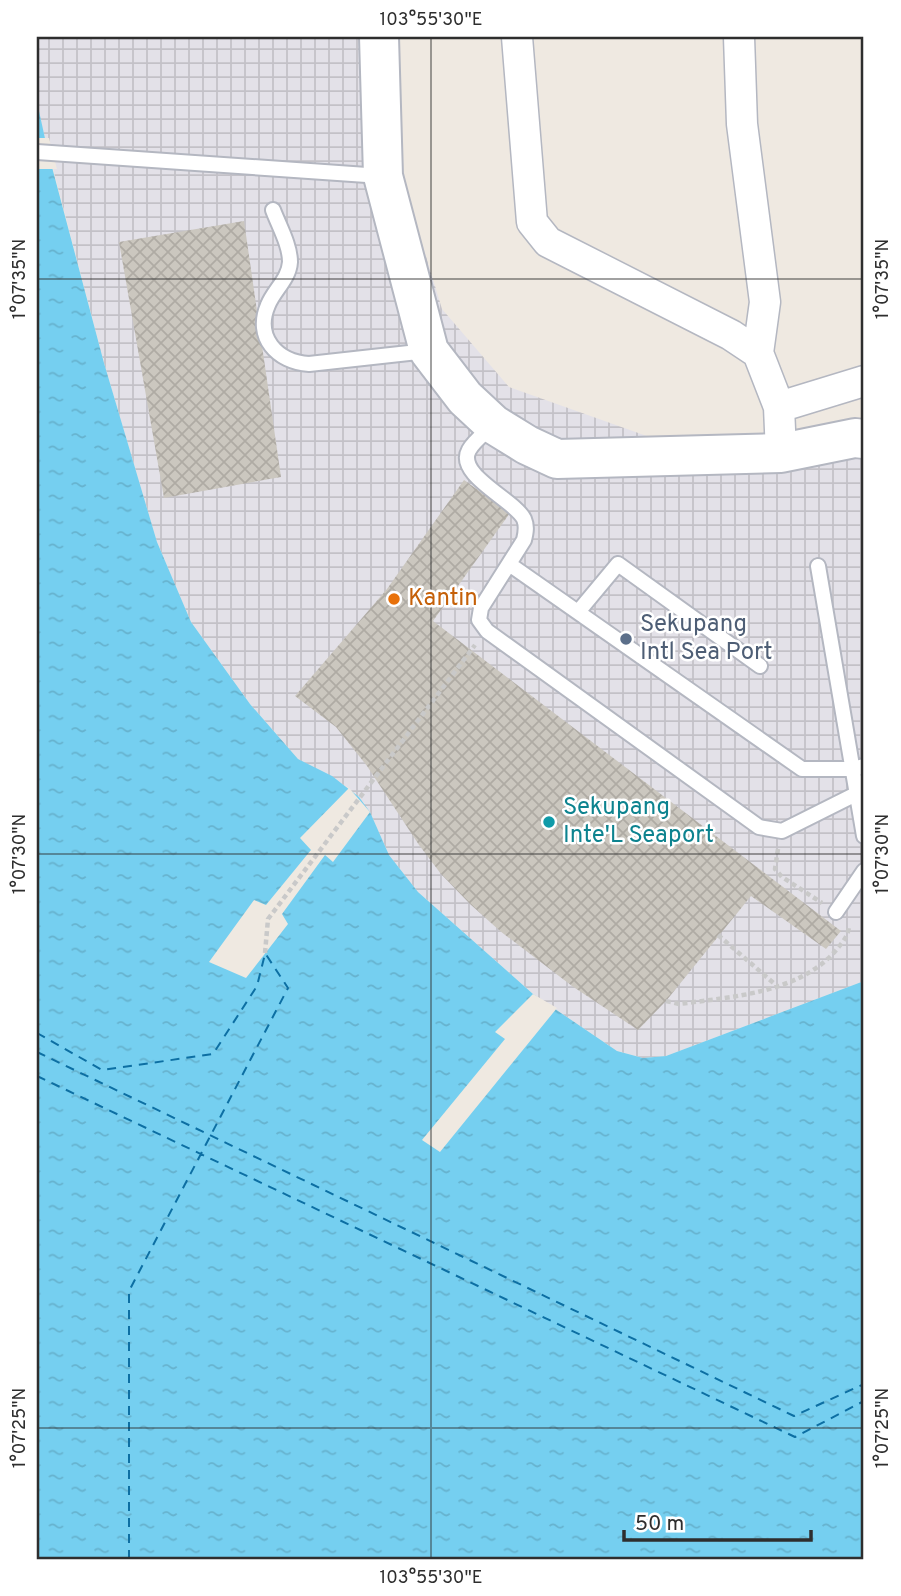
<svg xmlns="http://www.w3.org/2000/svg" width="901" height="1596" viewBox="0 0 901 1596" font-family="Overpass,sans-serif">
  <defs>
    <pattern id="industrial-grid" width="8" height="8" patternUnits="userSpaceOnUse" patternTransform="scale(1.75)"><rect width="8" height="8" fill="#e3e1e8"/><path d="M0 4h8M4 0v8" fill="none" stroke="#c3c1c7"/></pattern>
    <pattern id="water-ripples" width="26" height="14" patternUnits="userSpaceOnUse" patternTransform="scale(1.75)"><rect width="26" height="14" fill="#75cff0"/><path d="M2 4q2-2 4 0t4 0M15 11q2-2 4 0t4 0" fill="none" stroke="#66b2ce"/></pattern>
    <pattern id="building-cross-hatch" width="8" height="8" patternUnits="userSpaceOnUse" patternTransform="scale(1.75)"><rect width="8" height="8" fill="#cbc7bf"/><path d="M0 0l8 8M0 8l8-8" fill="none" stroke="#afaba4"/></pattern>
  </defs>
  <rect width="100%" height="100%" fill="#efe9e1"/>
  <!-- industrial -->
  <path fill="url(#industrial-grid)" d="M37 37H383L399 168 442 309 509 387 672 445 864 444V981L666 1056 643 1058 617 1051 533 994 418 892 389 855 370 812 349 788 298 759 250 704 191 622 157 542 104 363 41 123 37 102Z"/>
  <!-- water -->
  <path fill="url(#water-ripples)" d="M37 102 48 152 104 363 157 542 191 622 250 704 298 759 332 776 359 797 370 812 389 855 418 892 533 994 617 1051 643 1058 666 1056 864 981V1559H37Z"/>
  <!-- pier -->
  <path fill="#efe9e1" d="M37 138H49L57 169H37Z
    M349 788 370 812 333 862 325 855 282 914 288 924 246 978 209 962 254 900 266 905 311 850 300 838Z
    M533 994 557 1008 440 1152 422 1140 505 1039 495 1032Z"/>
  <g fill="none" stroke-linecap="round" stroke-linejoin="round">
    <!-- ferry -->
    <path stroke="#0d6fa3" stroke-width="2" stroke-dasharray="9 7" stroke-linecap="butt" d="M37 1033 102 1070 213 1054 257 986 265 954
      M37 1052 794 1416 864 1384
      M37 1076 795 1437 864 1401
      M129 1559V1291L288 988 265 953"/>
  </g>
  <!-- building -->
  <path fill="url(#building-cross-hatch)" d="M244 221 281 477 164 498 119 242Z
    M464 480 510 513 433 621 841 931 826 949 751 896 666 1001 638 1030 572 986 500 931 470 904 441 874 419 845 367 766 336 727 295 696 387 589Z"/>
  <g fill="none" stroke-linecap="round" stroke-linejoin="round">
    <!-- lane casing -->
    <g stroke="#b4b7c1" stroke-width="18">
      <path id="lane" d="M37 152 381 176
        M273 210C279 226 290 245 290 262 289 279 274 290 268 305 254 337 277 362 309 364L427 351
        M492 426C485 433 474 441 469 450 455 475 515 500 524 519 527 526 526 532 524 540L481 608 479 620 487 631 759 827 782 831 864 790
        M509 564 802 769H853L864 766
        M818 566 864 836
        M578 612 618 564 760 666
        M836 912 864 871"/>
    </g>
    <!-- street casing -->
    <g stroke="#b4b7c1" stroke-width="33">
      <path id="street" d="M517 37 532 222 548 242 731 335 758 353 779 407
        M739 37 742 124 765 302 758 353
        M781 453 779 407 864 381"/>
    </g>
    <!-- secondary casing -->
    <g stroke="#b4b7c1" stroke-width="42">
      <path id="secondary" d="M379 37 383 176 429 351 465 398 493 424 527 445 557 459 781 453 855 438 864 439"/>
    </g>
    <!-- path -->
    <path stroke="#c9c9c9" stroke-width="4.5" stroke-dasharray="5 3.5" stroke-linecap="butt" d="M778 849 775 869 782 877 822 903
      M718 935 777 986
      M265 953 268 919 475 645
      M666 1001 679 1004C731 997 801 993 837 949 843 942 849 935 849 925"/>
    <!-- lane -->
    <use href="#lane" stroke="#fff" stroke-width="14"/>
    <!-- street -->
    <use href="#street" stroke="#fff" stroke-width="30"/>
    <!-- secondary -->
    <use href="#secondary" stroke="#fff" stroke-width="38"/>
  </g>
  <!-- ticks -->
  <path fill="none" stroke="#2e2e2e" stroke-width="2" stroke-opacity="0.45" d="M431 37V1559M37 279H864M37 854H864M37 1428H864"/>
  <!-- markers -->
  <circle fill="#e8710a" stroke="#fff" stroke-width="2.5" cx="394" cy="599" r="7"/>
  <circle fill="#5c6f8a" stroke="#fff" stroke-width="2.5" cx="626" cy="639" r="7"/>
  <circle fill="#0f9aa8" stroke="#fff" stroke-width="2.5" cx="549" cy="822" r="7"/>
  <g text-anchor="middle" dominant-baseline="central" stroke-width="5" stroke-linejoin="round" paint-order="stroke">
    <!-- food labels -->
    <g font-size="24" fill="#c56008" stroke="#fff" text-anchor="start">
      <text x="408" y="599">Kantin</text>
    </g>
    <!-- service labels -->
    <g font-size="24" fill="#4e5e75" stroke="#fff" text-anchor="start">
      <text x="640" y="625">Sekupang<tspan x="640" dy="28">Intl Sea Port</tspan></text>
    </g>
    <!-- culture labels -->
    <g font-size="24" fill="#0d838f" stroke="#fff" text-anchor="start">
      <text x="563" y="808">Sekupang<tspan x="563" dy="28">Inte'L Seaport</tspan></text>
    </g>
  </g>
  <!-- border -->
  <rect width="901" height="1596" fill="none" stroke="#ffffff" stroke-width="77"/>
  <!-- scale -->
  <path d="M624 1530v10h187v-10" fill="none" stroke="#2e2e2e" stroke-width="3.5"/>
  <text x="635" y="1530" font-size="21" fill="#2e2e2e" stroke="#ffffff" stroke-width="5" paint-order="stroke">50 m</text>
  <rect x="38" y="38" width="824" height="1520" fill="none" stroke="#2e2e2e" stroke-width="2.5"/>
  <g font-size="18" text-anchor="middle" fill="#2e2e2e">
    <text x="431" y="25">103°55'30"E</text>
    <text transform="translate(19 279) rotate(-90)" y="6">1°07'35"N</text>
    <text transform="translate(882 279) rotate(-90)" y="6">1°07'35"N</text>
    <text transform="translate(19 854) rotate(-90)" y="6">1°07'30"N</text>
    <text transform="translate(882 854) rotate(-90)" y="6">1°07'30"N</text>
    <text transform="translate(19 1428) rotate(-90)" y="6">1°07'25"N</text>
    <text transform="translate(882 1428) rotate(-90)" y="6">1°07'25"N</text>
    <text x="431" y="1583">103°55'30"E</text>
  </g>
</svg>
